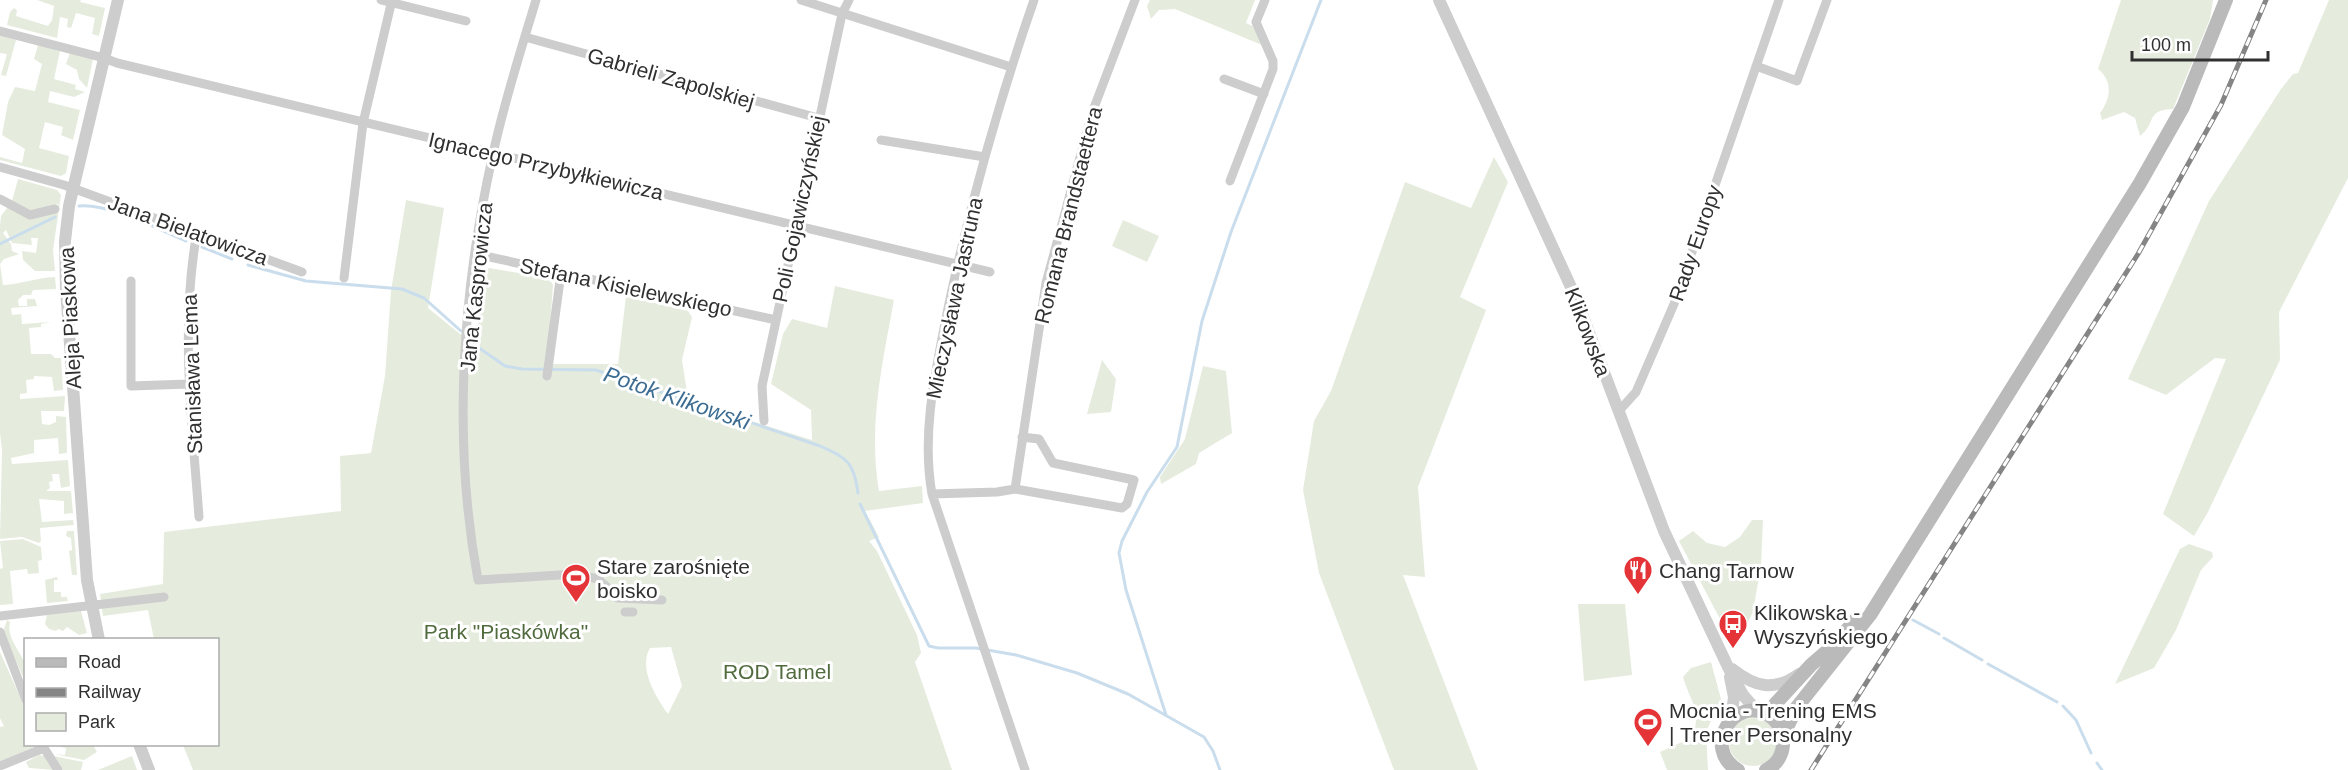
<svg xmlns="http://www.w3.org/2000/svg" width="2348" height="770" viewBox="0 0 2348 770" font-family="Helvetica,sans-serif">
  <rect width="100%" height="100%" fill="#fff"/>
  <!-- green -->
  <path fill="#e5ecde" fill-rule="evenodd" d="M37 0H81L80 2 105 8 99 36 92 34 95 18 76 13 71 28 67 27 68 19 60 17 57 38 7 25 10 12 14 8 17 10 16 16 48 26 52 20 54 6Z
    M1150 0H1255L1246 23 1255 27 1262 45 1175 9 1159 10 1151 19 1147 6Z
    M2121 0H2213L2210 19 2173 109C2145 110 2157 123 2140 136L2135 118 2124 112 2102 120 2100 113C2111 98 2113 81 2098 69Z
    M2329 0H2348V178L2279 312 2280 360 2208 512 2194 536 2163 514 2226 359 2215 358 2166 395 2128 379 2209 201 2281 89 2293 74 2298 73Z
    M0 35 16 40 6 76 1 75 7 54 0 53Z
    M38 45 60 51 54 79 76 85 75 89 85 92 74 97 50 91 48 102 80 110 73 140 61 135 63 127 45 122 39 148 69 156 66 173 61 176 0 160V157L22 163 25 149 2 135 8 102 15 87 35 91 42 64 34 59Z
    M70 53 93 59 87 88 79 79 77 70 66 64Z
    M1494 157 1508 182 1460 297 1486 310 1418 487 1425 577 1403 575 1478 770H1394L1319 573 1303 490 1314 421 1331 391 1405 182 1471 208Z
    M18 179 57 190 61 195 53 250 55 271H35L23 260 22 251 36 253 38 238H31L32 245 12 243 6 230 3 233 11 244 12 251 19 254 4 259 0 264 3 285C22 284 35 278 55 277L56 289 33 290 31 295H23L18 300 19 306H27V299H35L37 306 11 308 12 315 21 314 22 324 51 322 41 324V327L29 328 31 354H51L55 358H61L63 390 54 391 52 377 34 376V379L26 380 27 393 20 394V399L65 396 64 411H41L42 424 49 425 56 422V416L66 417 67 453 59 454 58 438 34 440V453L11 458 12 464 68 460 70 486 61 488 59 474H52L53 481 49 482 50 488 46 491H71L73 513 64 514V501L39 499 42 522 73 520 74 525 40 528 41 541 39 543 22 537 0 539 2 450 0 433V226L1 216 8 207 30 218 56 211 58 204 29 211 12 201Z
    M406 200 444 208 428 308 460 334 477 340 482 272 489 268 549 278 553 285 547 364H618L626 296 688 311 692 317 682 360 688 399 703 406 812 440 811 410 771 384 783 334 792 319 827 328 835 286 894 300C882 365 868 426 879 491L922 486 923 503 865 511 879 537 869 541 877 551 917 635 921 653 915 662 952 770H193L183 745 218 744V640L154 639 148 610 103 616 100 594 163 584 164 532 341 511 340 456 371 453 385 376 391 291ZM671 647 682 686 668 714C656 697 638 668 650 648Z
    M1123 220 1159 236 1147 262 1112 246Z
    M1102 360 1116 379 1111 412 1087 414Z
    M1203 366 1226 371 1232 433 1199 453 1196 464 1161 484 1160 477 1185 439Z
    M1752 520H1763L1761 565 1753 612 1738 641 1720 619 1679 541 1693 531 1707 543 1725 547 1740 537Z
    M67 531H74L77 575H72L69 551 72 550 71 538 66 536Z
    M23 539 41 547 42 560 38 561 39 573 28 574 27 569 10 571 13 604 0 605V569L3 568 0 541Z
    M2189 544 2212 552 2213 557 2201 570 2176 630 2154 668 2115 684 2180 549Z
    M57 577 58 580H54V592H61V597H67L68 601 47 603 45 580Z
    M1578 604H1625L1632 675 1584 681Z
    M81 611 87 633 79 635 67 627 63 631 58 629 56 631 49 629 45 624 47 615Z
    M7 620 10 622C6 638 20 650 25 664 27 671 25 682 25 689L24 679 3 632Z
    M0 652 25 708 26 744 38 745 0 762V727L4 726 0 718Z
    M1711 662 1721 699 1706 732 1708 770H1667L1660 752 1693 737C1701 707 1691 704 1683 677L1691 668Z
    M1729 742a24 24 0 1 1 48 0a24 24 0 1 1-48 0Z
    M49 745H93L97 752 84 760 54 754 65 755 66 748Z
    M39 755 44 756 54 770 29 768 26 762Z
    M54 756 83 762 81 770H63Z
    M132 756 137 770H98Z"/>
  <g fill="none" stroke-linecap="round" stroke-linejoin="round">
    <!-- stream -->
    <path stroke="#caddec" stroke-width="3" d="M79 206C109 203 157 229 186 241
      M0 244 55 217
      M202 247 232 259
      M248 265 306 281 402 289 424 298 461 331
      M472 343 505 366 522 369 596 370 820 446C847 458 854 462 858 493
      M860 504 929 646 938 648H976L1016 655 1077 673 1128 694 1204 737 1213 751 1220 770
      M1913 620 1939 634
      M1944 638 1982 660
      M1988 664 2057 702
      M2063 706 2076 720 2091 753
      M1166 715 1126 590 1119 553 1122 541 1147 492 1177 447 1202 321 1231 232 1321 0
      M2097 763 2102 770"/>
    <!-- minor -->
    <path stroke="#cdcdcd" stroke-width="9" d="M381 0 466 21
      M536 0C521 50 504 102 493 154 462 291 452 440 478 580L575 574 598 579 615 594
      M801 0 1011 67
      M0 31 104 58 117 63 990 272
      M525 37 818 118
      M1756 66 1797 81 1827 0
      M1224 79 1264 94
      M881 140 985 157
      M0 167 64 185 302 272
      M1230 181 1273 69V61L1256 22 1265 0
      M0 199 30 215 55 209
      M197 232C180 326 192 422 199 517
      M476 254 776 320
      M344 278 363 123 392 0
      M131 281V386L189 384
      M547 376 561 273
      M1618 412 1636 392 1674 304 1779 0
      M764 421 762 386 842 14 849 0
      M1015 489 1046 283 1092 113 1135 0
      M932 494 997 492 1015 489 1122 508 1127 504 1134 480 1053 463 1039 439 1022 437
      M617 598 662 600
      M625 612H633
      M0 616 164 597
      M0 632 26 700
      M0 766 44 748 58 770
      M1025 770 932 494C921 432 936 369 948 308 970 204 999 101 1034 0"/>
    <!-- tertiary -->
    <path stroke="#cdcdcd" stroke-width="12" d="M1439 0 1576 298 1664 531 1728 667 1743 695 1757 711
      M99 640 87 580 66 289 65 241 69 206 118 0
      M1732 669C1755 687 1774 692 1799 674
      M1730 677 1734 697 1731 719
      M139 744 149 770"/>
    <!-- secondary -->
    <path stroke="#bababa" stroke-width="14" d="M1766 714 1811 665 1834 645 1857 618
      M1783 735 1797 707 1870 615 2140 183 2183 107 2226 0
      M1738 770C1701 749 1734 693 1770 716 1777 721 1783 730 1783 739 1784 753 1778 764 1766 770"/>
    <!-- rail casing -->
    <g stroke="#858585" stroke-width="5">
      <path id="rail" d="M1811 770 2138 254 2221 105 2266 0"/>
    </g>
    <!-- rail -->
    <use href="#rail" stroke="#fff" stroke-width="3" stroke-dasharray="9" stroke-linecap="butt"/>
  </g>
  <!-- icons -->
  <defs>
    <g id="restaurant-pin" transform="scale(1.5)"><path d="M0 17L-7.5 6A9.5 9.5 0 1 1 7.5 6Z" fill="#e43437" stroke="#fff"/><path d="M-5-6h1v4h1v-4h1v4h1v-4h1v5L-1.5 .5V6h-2V.5L-5-1ZM5-6V6H3V1.5H1.5Q1.5-4 5-6Z" fill="#fff"/></g>
    <g id="stadium-pin" transform="scale(1.5)"><path d="M0 17L-7.5 6A9.5 9.5 0 1 1 7.5 6Z" fill="#e43437" stroke="#fff"/><path d="M0-5a6.5 5 0 1 0 0 10a6.5 5 0 1 0 0-10ZM-3.5-1.8h7v3.6h-7Z" fill="#fff"/></g>
    <g id="bus-pin" transform="scale(1.5)"><path d="M0 17L-7.5 6A9.5 9.5 0 1 1 7.5 6Z" fill="#e43437" stroke="#fff"/><path d="M-5-6H5V4H4V6H2V4H-2V6H-4V4H-5ZM-3.5-4V0h7V-4ZM-3.5 1.2v1.5H-2V1.2ZM2 1.2v1.5H3.5V1.2Z" fill="#fff"/></g>
  </defs>
  <g fill-rule="evenodd">
    <use href="#restaurant-pin" x="1638" y="570"/>
    <use href="#stadium-pin" x="576" y="578"/>
    <use href="#bus-pin" x="1733" y="624"/>
    <use href="#stadium-pin" x="1648" y="722"/>
  </g>
  <g text-anchor="middle" dominant-baseline="central" stroke-width="6" stroke-linejoin="round" paint-order="stroke">
    <!-- street labels -->
    <g font-size="21" fill="#303030" stroke="#fff">
      <text transform="translate(671 78) rotate(16)">Gabrieli Zapolskiej</text>
      <text transform="translate(546 166) rotate(13)">Ignacego Przybyłkiewicza</text>
      <text transform="translate(799 209) rotate(-78)">Poli Gojawiczyńskiej</text>
      <text transform="translate(1068 215) rotate(-76)">Romana Brandstaettera</text>
      <text transform="translate(188 230) rotate(20)">Jana Bielatowicza</text>
      <text transform="translate(1695 243) rotate(-71)">Rady Europy</text>
      <text transform="translate(476 287) rotate(-84)">Jana Kasprowicza</text>
      <text transform="translate(626 287) rotate(12)">Stefana Kisielewskiego</text>
      <text transform="translate(954 298) rotate(-78)">Mieczysława Jastruna</text>
      <text transform="translate(70 318) rotate(-93)">Aleja Piaskowa</text>
      <text transform="translate(1588 332) rotate(69)">Klikowska</text>
      <text transform="translate(192 374) rotate(-92)">Stanisława Lema</text>
    </g>
    <!-- poi labels -->
    <g font-size="21" fill="#303030" stroke="#fff" text-anchor="start">
      <text x="597" y="566">Stare zarośnięte<tspan x="597" dy="24">boisko</tspan></text>
      <text x="1659" y="570">Chang Tarnow</text>
      <text x="1754" y="612">Klikowska -<tspan x="1754" dy="24">Wyszyńskiego</tspan></text>
      <text x="1669" y="710">Mocnia - Trening EMS<tspan x="1669" dy="24">| Trener Personalny</tspan></text>
    </g>
    <!-- park labels -->
    <g font-size="21" fill="#506b3d" stroke="#fff">
      <text x="506" y="631">Park "Piaskówka"</text>
      <text x="777" y="671">ROD Tamel</text>
    </g>
    <!-- water labels -->
    <g font-size="22" font-style="italic" fill="#3d6c92" stroke="#fff">
      <text transform="translate(677 398) rotate(19)">Potok Klikowski</text>
    </g>
  </g>
  <!-- legend -->
  <rect x="24" y="638" width="195" height="108" fill="#ffffff" stroke="#acacac" stroke-width="1.5"/>
  <rect x="36" y="658" width="30" height="9" fill="#bababa" stroke="#acacac" stroke-width="1.5"/>
  <text x="78" y="668" font-size="18" fill="#303030">Road</text>
  <rect x="36" y="688" width="30" height="9" fill="#858585" stroke="#acacac" stroke-width="1.5"/>
  <text x="78" y="698" font-size="18" fill="#303030">Railway</text>
  <rect x="36" y="713" width="30" height="18" fill="#e5ecde" stroke="#acacac" stroke-width="1.5"/>
  <text x="78" y="728" font-size="18" fill="#303030">Park</text>
  <!-- scale -->
  <path d="M2132 51v9h136v-9" fill="none" stroke="#303030" stroke-width="3"/>
  <text x="2141" y="51" font-size="18" fill="#303030" stroke="#ffffff" stroke-width="4.5" paint-order="stroke">100 m</text>
</svg>
